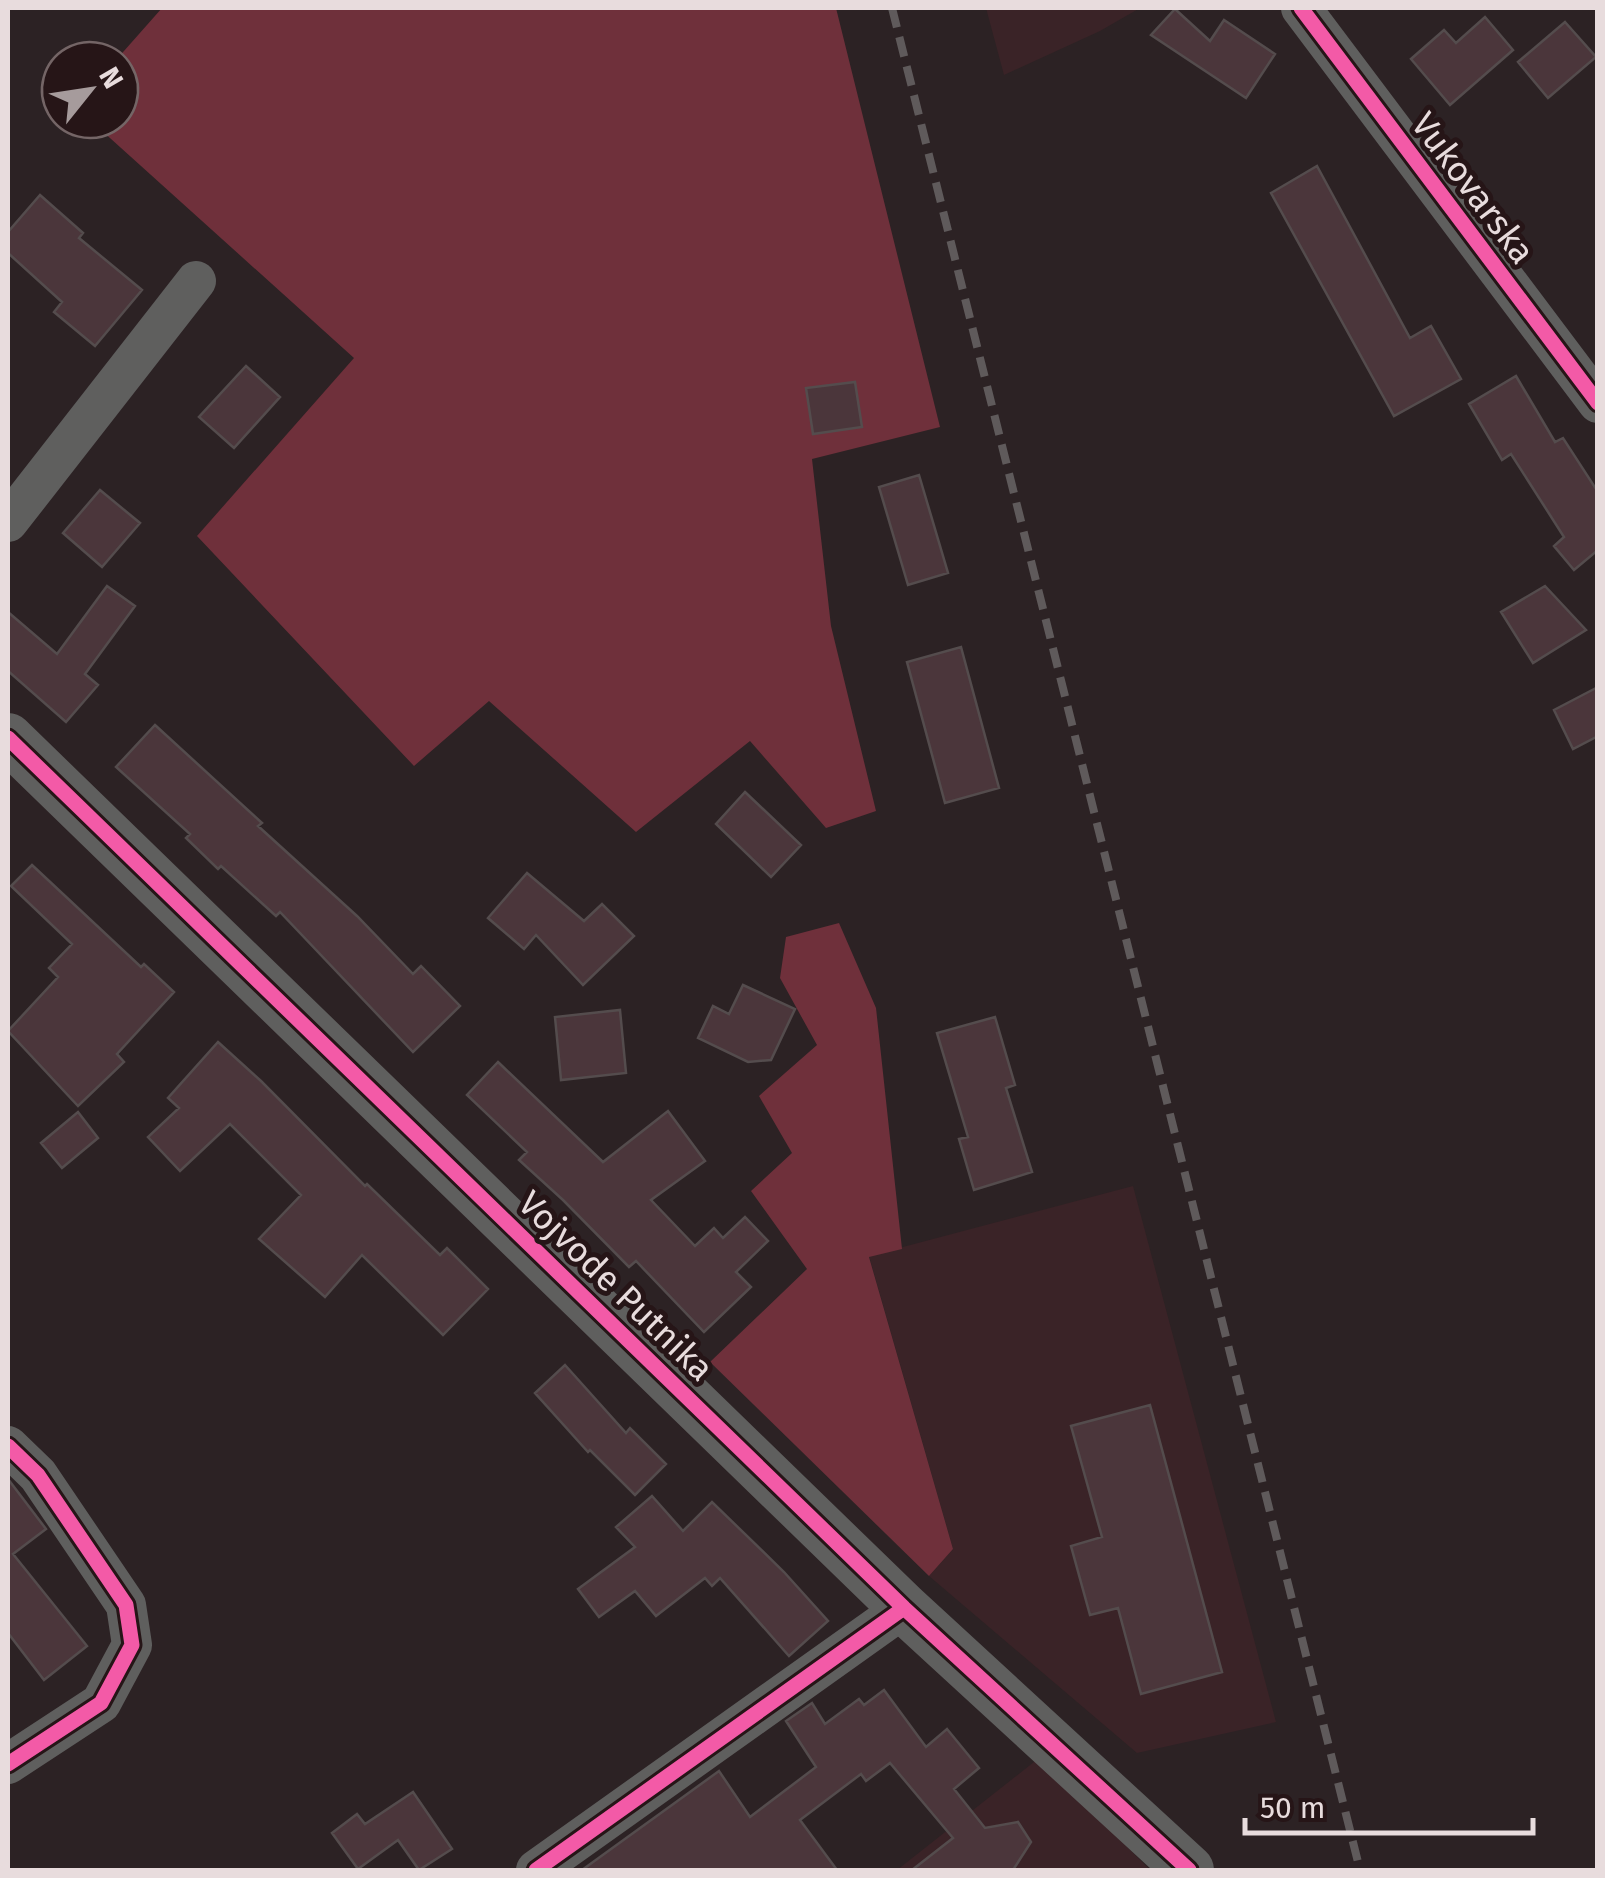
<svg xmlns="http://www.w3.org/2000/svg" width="1605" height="1878" viewBox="0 0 1605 1878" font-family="'Fira Sans',sans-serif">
  <rect width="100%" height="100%" fill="#2c2224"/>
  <!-- built -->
  <path fill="#3a2327" d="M986 8H1140L1100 31 1004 75Z
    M1133 1186 1276 1722 1137 1753 929 1576 953 1549 869 1256Z
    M1039 1758 1150 1870H897Z"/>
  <!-- green -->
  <path fill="#6f303b" d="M162 8H836L940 427 812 459 831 626 876 811 826 828 750 741 636 832 489 701 414 766 197 536 354 358 90 120H120V60H116Z
    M839 923 876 1008 902 1249 869 1257 953 1549 929 1576 710 1362 807 1269 751 1191 792 1153 759 1096 817 1045 780 978 786 937Z"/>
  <!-- building -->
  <path fill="#4b363b" stroke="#544c4d" stroke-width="2.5" d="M1175 9 1210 41 1224 20 1275 54 1246 98 1151 35Z
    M1485 17 1513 50 1450 105 1411 59 1444 30 1456 43Z
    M1565 22 1596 57 1548 98 1518 62Z
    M1317 166 1410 338 1431 326 1461 379 1394 416 1271 193Z
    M40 195 83 233 79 238 142 290 95 346 54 312 62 302 8 253V232Z
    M246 366 280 397 234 448 199 417Z
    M1516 376 1555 442 1563 438 1598 492V550L1574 570 1554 546 1564 537 1511 454 1502 460 1469 404Z
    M855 382 862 427 813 434 806 388Z
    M919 475 948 573 908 585 879 487Z
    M100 490 140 523 102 567 63 533Z
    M107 586 135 606 85 674 98 685 66 722 8 671V612L57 654Z
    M1545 586 1586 630 1533 663 1501 612Z
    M961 647 999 788 945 803 907 662Z
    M1598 687V736L1573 749 1554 710Z
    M155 725 262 823 258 826 357 916 413 974 421 966 460 1006 413 1052 280 912 276 916 221 866 218 869 186 838 190 834 116 767Z
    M745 792 801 845 771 877 716 824Z
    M32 865 141 967 144 964 174 992 117 1054 124 1062 78 1106 8 1031 58 977 49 968 72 944 11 886Z
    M527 873 584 921 602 904 634 936 583 985 536 935 524 949 488 918Z
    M743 985 795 1009 771 1060 748 1062 698 1038 713 1006 729 1014Z
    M620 1010 626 1073 561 1080 555 1017Z
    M995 1017 1015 1085 1006 1088 1032 1172 974 1190 959 1139 968 1137 937 1033Z
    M218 1042 261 1081 365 1186 367 1184 440 1255 447 1248 488 1289 443 1335 362 1255 325 1297 259 1239 301 1195 230 1124 180 1171 148 1137 179 1108 168 1098Z
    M498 1062 603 1162 668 1111 705 1161 651 1200 695 1246 714 1228 723 1238 745 1217 768 1241 736 1272 751 1287 704 1332 636 1261 629 1267 563 1200 519 1160 527 1152 467 1095Z
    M78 1112 98 1138 62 1168 41 1143Z
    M565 1365 626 1433 630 1428 666 1464 635 1495 590 1450 588 1452 535 1393Z
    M1150 1405 1222 1672 1141 1694 1118 1608 1090 1615 1071 1546 1102 1537 1071 1426Z
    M8 1479 46 1529 13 1554 87 1646 44 1680 8 1633Z
    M652 1496 683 1531 712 1502 784 1572 828 1621 789 1656 720 1578 712 1586 705 1578 656 1616 635 1591 599 1617 578 1589 635 1547 616 1527Z
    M884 1690 926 1747 947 1729 979 1768 954 1789 985 1828 1018 1822 1031 1842 1013 1870H912L953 1838 890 1763 866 1781 861 1774 800 1820 837 1870H582L719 1771 750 1817 816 1767 786 1721 812 1703 825 1724 859 1699 864 1705Z
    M413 1792 452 1849 419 1870 398 1840 358 1869 332 1833 357 1814 365 1824Z"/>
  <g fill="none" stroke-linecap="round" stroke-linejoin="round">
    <!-- minor -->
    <path stroke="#5f5f5e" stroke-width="40" d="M1301 8 1598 403
      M8 522 196 281
      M8 1446 38 1475 126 1605 132 1645 101 1703 8 1764
      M536 1870 904 1608"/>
    <!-- tertiary -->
    <path stroke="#5f5f5e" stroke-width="50" d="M8 738 904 1608 1189 1870"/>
    <!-- rail -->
    <path stroke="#5f5a5b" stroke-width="8" stroke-dasharray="20 10" stroke-linecap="butt" d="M892 8 1360 1870"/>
    <!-- cycleway casing -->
    <g stroke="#261517" stroke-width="21">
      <path id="cycleway" d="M1301 8 1598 403
        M8 738 904 1608 1189 1870
        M8 1446 38 1475 126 1605 132 1645 101 1703 8 1764
        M536 1870 904 1608"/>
    </g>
    <!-- cycleway -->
    <use href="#cycleway" stroke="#f35aa7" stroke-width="15"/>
  </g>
  <g text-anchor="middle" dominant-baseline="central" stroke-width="10" stroke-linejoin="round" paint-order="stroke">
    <!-- street labels -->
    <g font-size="35" fill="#e8dcdd" stroke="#261517">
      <text transform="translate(1473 188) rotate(53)">Vukovarska</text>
      <text transform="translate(616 1286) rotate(44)">Vojvode Putnika</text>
    </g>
  </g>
  <!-- border -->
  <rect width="1605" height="1878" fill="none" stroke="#e8dcdd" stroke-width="20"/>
  <!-- north arrow -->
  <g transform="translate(90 90) rotate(60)"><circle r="48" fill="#261517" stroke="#746566" stroke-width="2.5"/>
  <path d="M0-8L18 38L0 25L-18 38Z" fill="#a69b9c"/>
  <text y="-15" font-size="28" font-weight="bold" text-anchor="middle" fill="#e8dcdd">N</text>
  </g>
  <!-- scale -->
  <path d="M1245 1818v15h288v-15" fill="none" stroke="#e8dcdd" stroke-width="5"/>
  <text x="1260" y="1818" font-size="30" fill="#e8dcdd" stroke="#261517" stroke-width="8" paint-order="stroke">50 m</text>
</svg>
